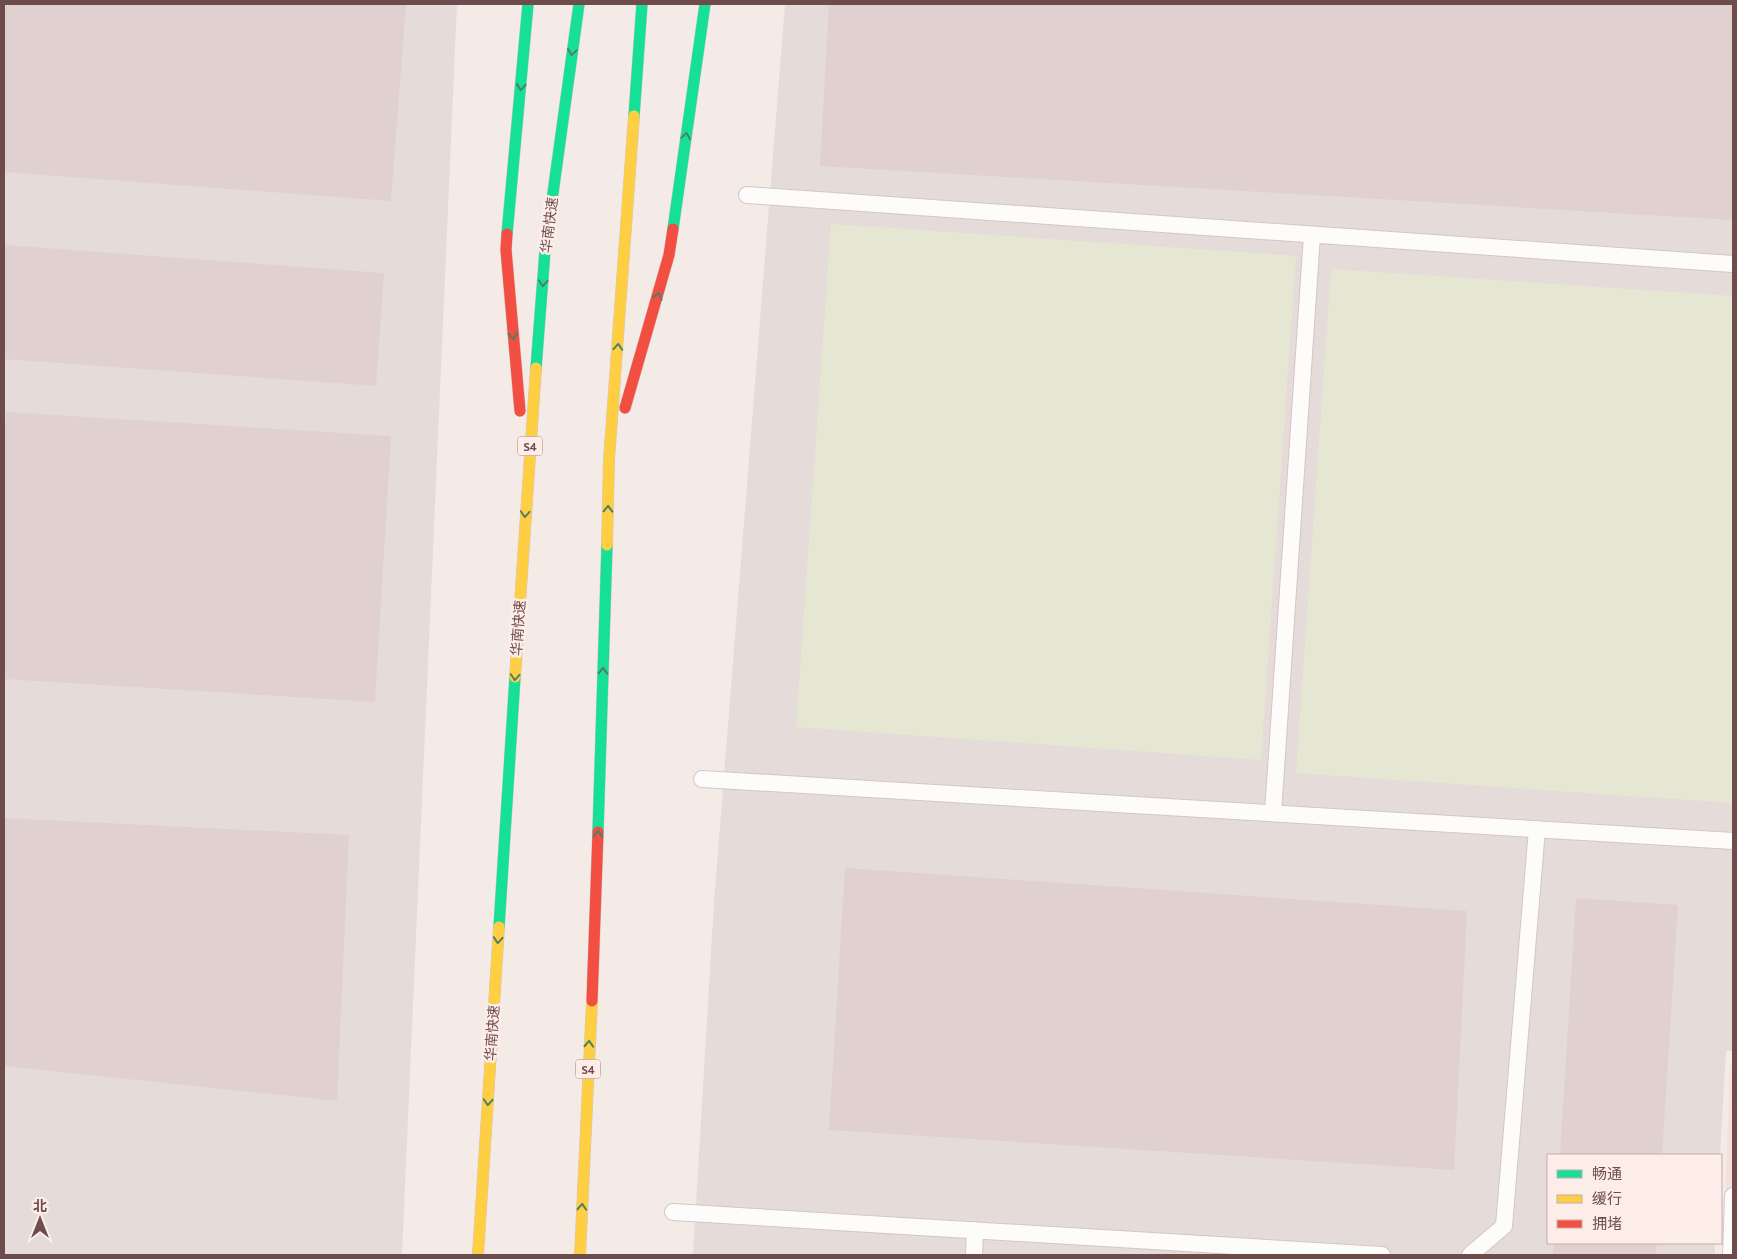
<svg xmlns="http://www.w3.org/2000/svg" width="1737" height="1259" viewBox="0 0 1737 1259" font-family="'PT Sans','Noto Sans SC',sans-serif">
  <rect width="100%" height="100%" fill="#f4ebe7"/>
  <!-- commercial -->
  <path fill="#f6e0df" d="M1730 1065H1733V1255H1723Z"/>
  <!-- industrial -->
  <path fill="#e5dbd9" d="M4 4H457L402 1255H4Z
    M785 4H1733V1051H1726L1720 1155H1548V1243H1715V1255H693L714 902Z"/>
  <!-- green -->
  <path fill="#e6e7d3" d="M831 224 1296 256 1261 760 796 727Z
    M1331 269 1733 296V803L1296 773Z"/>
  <!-- building -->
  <path fill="#e0d1d0" d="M4 4H406L391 201 4 172Z
    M829 4H1733V220L820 166Z
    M4 245 384 273 376 386 4 359Z
    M6 412 391 436 375 702 4 679V441Z
    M4 818 349 835 337 1101 4 1066Z
    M845 868 1467 911 1454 1170 829 1130Z
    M1576 898 1678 905 1662 1155H1560Z
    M1554 1243H1657L1656 1255H1553Z"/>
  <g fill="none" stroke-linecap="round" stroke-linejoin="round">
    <!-- lane casing -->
    <g stroke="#d2c7c5" stroke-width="18">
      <path id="lane" d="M747 195 1733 264
        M702 779 1733 841
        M1273 813 1312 235
        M673 1212 1382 1255
        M974 1255 975 1230
        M1470 1255 1504 1226 1537 829
        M1731 1255 1733 1196"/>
    </g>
    <!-- fast casing -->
    <g stroke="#d3c6c5" stroke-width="12">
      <path id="fast" d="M634 116 642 4
        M673 229 705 4
        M507 234 528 4
        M536 368 545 251 579 4
        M598 832 607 545
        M499 927 515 677"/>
    </g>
    <!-- slow casing -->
    <g stroke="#d3c6c5" stroke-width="12">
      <path id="slow" d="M607 545 609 460 634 116
        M515 677 536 368
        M478 1255 499 927
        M580 1255 592 1001"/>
    </g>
    <!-- jam casing -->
    <g stroke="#d3c6c5" stroke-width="12">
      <path id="jam" d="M507 234 506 250 520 411
        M625 408 669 255 673 229
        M592 1001 598 832"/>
    </g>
    <!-- lane -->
    <use href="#lane" stroke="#fdfcfb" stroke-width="16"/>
    <!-- fast -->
    <use href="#fast" stroke="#16e098" stroke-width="11"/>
    <!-- slow -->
    <use href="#slow" stroke="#ffcf43" stroke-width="11"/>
    <!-- jam -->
    <use href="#jam" stroke="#f24e42" stroke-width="11"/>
  </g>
  <!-- one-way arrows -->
  <defs><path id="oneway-chevron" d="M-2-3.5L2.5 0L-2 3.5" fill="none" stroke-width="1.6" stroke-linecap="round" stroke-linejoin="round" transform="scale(1.25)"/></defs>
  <g stroke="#4f8067">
    <use href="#oneway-chevron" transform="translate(572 52) rotate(98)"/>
    <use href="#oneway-chevron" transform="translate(521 87) rotate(95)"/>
    <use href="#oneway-chevron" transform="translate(686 136) rotate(-82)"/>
    <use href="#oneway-chevron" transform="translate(543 283) rotate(94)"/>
    <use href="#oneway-chevron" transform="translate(658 296) rotate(-74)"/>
    <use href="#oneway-chevron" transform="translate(513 336) rotate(85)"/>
    <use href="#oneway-chevron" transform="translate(618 347) rotate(-86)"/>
    <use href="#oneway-chevron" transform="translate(608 509) rotate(-88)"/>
    <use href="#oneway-chevron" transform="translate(525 514) rotate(94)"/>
    <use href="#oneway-chevron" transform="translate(603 671) rotate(-88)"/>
    <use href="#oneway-chevron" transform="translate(515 677) rotate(94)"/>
    <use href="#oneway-chevron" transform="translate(598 834) rotate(-88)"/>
    <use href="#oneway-chevron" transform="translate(498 940) rotate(94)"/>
    <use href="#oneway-chevron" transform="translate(589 1044) rotate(-87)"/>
    <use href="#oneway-chevron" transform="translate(488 1102) rotate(94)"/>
    <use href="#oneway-chevron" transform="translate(582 1207) rotate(-87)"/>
  </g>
  <g text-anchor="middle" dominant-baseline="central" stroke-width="5" stroke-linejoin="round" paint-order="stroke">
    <!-- shield labels -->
    <g fill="#fdede8" stroke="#997c7b" stroke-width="1">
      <rect x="517.5" y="436.5" width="25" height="19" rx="4"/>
      <rect x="575.5" y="1059.5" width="25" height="19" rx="4"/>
    </g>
    <g font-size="12" font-weight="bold" fill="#6e4c4c">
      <text x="530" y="446">S4</text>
      <text x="588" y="1069">S4</text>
    </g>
    <!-- street labels -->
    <g font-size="14" fill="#6e4c4c" stroke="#fdede8">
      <text transform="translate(549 225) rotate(-83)">华南快速</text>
      <text transform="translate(518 628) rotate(-86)">华南快速</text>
      <text transform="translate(492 1033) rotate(-86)">华南快速</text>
    </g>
  </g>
  <!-- border -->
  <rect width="1737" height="1259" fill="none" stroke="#6e4c4c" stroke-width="10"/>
  <!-- legend -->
  <rect x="1547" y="1154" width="175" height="90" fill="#fdede8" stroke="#c4adaa"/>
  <rect x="1557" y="1170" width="25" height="8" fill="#16e098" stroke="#c4adaa"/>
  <text x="1592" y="1179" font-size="15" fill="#6e4c4c">畅通</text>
  <rect x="1557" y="1195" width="25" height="8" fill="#ffcf43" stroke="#c4adaa"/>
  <text x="1592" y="1204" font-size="15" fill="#6e4c4c">缓行</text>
  <rect x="1557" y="1220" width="25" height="8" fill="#f24e42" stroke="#c4adaa"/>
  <text x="1592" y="1229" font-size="15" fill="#6e4c4c">拥堵</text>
  <!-- north arrow -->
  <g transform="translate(40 1219)" stroke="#fdede8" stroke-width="4" paint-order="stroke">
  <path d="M0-4L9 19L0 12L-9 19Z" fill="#6e4c4c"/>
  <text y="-8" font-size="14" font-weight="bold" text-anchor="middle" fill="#6e4c4c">北</text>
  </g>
</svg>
